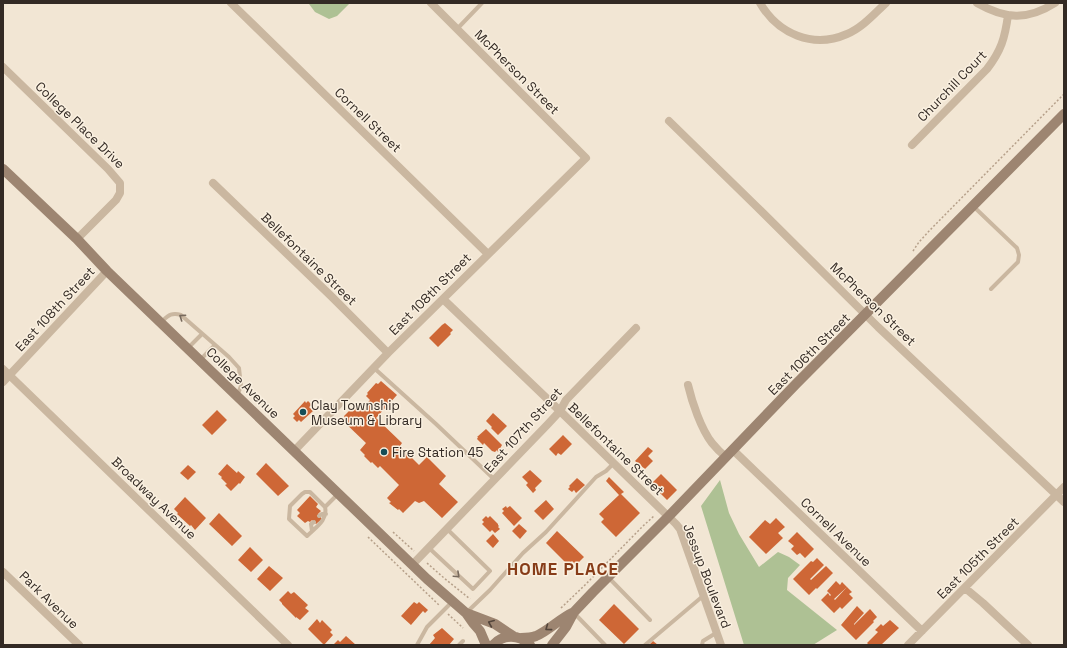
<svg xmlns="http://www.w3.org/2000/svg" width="1067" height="648" viewBox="0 0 1067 648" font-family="'Space Grotesk',sans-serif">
  <rect width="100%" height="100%" fill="#f2e6d4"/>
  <!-- green -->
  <path fill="#aec194" d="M309 3H350L337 16 329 19 315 12 309 4Z
    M720 480 729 513 739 534 759 567 778 552 789 557 800 565 788 578 787 590 837 630 813 645H744L701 506Z"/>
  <!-- building -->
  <path fill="#ce6736" d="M445 323 453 330 450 333 451 334 438 347 429 338 442 325Z
    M381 381 397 395 376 418 402 443 400 446 419 465 427 457 446 476 439 484 458 502 442 518 424 501 419 503 415 501 403 513 399 509 398 510 389 503 391 502 387 498 399 485 380 466 378 468 372 462 371 463 364 456 365 455 360 450 366 443 342 420 345 418 344 416 353 407 354 408 358 404 362 409 370 400 366 396 368 394 367 393 376 383 378 384Z
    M305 401 306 403 308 401 312 405 309 407 313 411 301 422 299 420 297 422 293 418 295 416 293 414Z
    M217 410 227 420 212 435 202 425Z
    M493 413 507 426 498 435 491 428 492 427 486 421Z
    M486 429 502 445 498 452 497 450 495 452 492 451 484 443 483 445 477 439 478 437H477Z
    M563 435 572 444 561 455 558 453 556 456 549 449Z
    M648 447 653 451 648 456 653 461 645 469 635 461Z
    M266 463 289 486 278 496 256 474Z
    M227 464 237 473 238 471 245 477 240 484 239 483 231 491 225 485 227 484 221 478 222 477 218 474Z
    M188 465 196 472 188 480 180 473Z
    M530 470 542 481 535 488 536 490 533 493 526 485 528 483 522 477Z
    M661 474 677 490 667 500 651 484Z
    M609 477 624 492 621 494 640 513 616 537 601 522 604 519 599 514 619 495 606 481Z
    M577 478 585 485 576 493 574 490 572 492 568 489 570 487 569 486Z
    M310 496 318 504 316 507 321 511 318 514 322 519 316 524 312 520 310 522 308 521 305 523 297 516 300 513 297 510Z
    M185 497 206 518 195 530 191 525 190 526 177 514 178 513 174 509Z
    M546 500 554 509 543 520 534 511Z
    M506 506 507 508 510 506 522 518 514 526 502 513 504 511 502 509Z
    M219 513 242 536 232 546 209 524Z
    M486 516 488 518 490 516 498 524V525L499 526 498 527 500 529 495 533 492 530 490 532 482 524 484 522 482 520Z
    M776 518 785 527 778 533 783 538 766 554 749 537 765 520 770 524Z
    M519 524 527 531 520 539 512 531Z
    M557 531 584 557 576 565 572 561 568 565 546 543Z
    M797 532 814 549 805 558 800 553 797 555 791 549 794 546 788 541Z
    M493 534 499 541 493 548 486 541Z
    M250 547 263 560 251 572 238 560Z
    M817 558 824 565 810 579 811 580 826 566 833 573 817 589 816 588 809 595 793 579 811 561 813 562Z
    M269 566 283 578 270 591 257 579Z
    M836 581 840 585 842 582 847 587 834 599 835 600 847 587 852 592 849 594 853 598 842 609 840 607 834 613 821 600 828 593 830 596 831 595 827 591Z
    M288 591 291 594 294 592 308 605 305 608 309 611 300 620 296 617V618L282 604V603L279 600Z
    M414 602 417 604 419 602 428 610 425 613 423 611 411 625 401 616Z
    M614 604 639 629 624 644 599 620Z
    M857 606 864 613 854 624V625L870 609 877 617 873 621 874 622 856 640 841 625Z
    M317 619 320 623 322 620 332 630 330 632 333 635 324 645 308 629Z
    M890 620 899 628 881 645H869L867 643 878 632 875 630 881 624 883 626Z
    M442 628 454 639 449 645H429L435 638 433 635Z
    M346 636 356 645H333L338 640 340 642Z
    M653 641 658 645H649Z"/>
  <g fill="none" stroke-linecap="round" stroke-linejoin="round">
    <!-- path -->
    <path stroke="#b6a08a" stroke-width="1.5" stroke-dasharray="2 2" stroke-linecap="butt" d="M913 251 919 242 930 230 1064 94
      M393 532 414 551
      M368 537 440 606
      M427 563 444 578 470 599
      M561 608 586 584 643 526 654 516
      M448 614 463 628"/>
    <!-- lane -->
    <path stroke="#cab7a0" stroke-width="4" d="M457 29 482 3
      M973 206 1017 248 1019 255 1018 262 991 289
      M161 322C168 316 171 312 181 315L229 357 239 368 241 386 237 396
      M188 348 202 334
      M200 360 215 345
      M374 368 436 424 495 480
      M305 492H310L325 507C328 520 316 527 307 536L289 519 290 506 302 494Z
      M325 507 338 494
      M319 516 322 514H326
      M312 531 311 524 314 522
      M429 548 473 589 490 571 447 529
      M608 577 650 620
      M466 613 490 590 523 553 546 532 596 477 606 471 614 463
      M574 613 605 645
      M417 645 427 627 452 602
      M459 645 463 641
      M645 645 703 596
      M702 645 703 641 716 633"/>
    <!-- street -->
    <path stroke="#cab7a0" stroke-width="8" d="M231 3 488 254
      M760 3C778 34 813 49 847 34 862 28 874 14 886 3
      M977 3C1005 19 1027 21 1055 3
      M3 67 108 169 120 183V193L116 200 77 239
      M669 121 757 207 878 327 1064 502
      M912 145 987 69C1001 51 1005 38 1008 15
      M213 183 330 295 388 353
      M443 299 560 411 676 524 680 529 721 645
      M3 369 288 645
      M3 382 107 271
      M688 385C692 402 701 429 712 443 716 448 721 453 726 457
      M733 450 922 631
      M294 451 388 353 586 158 431 3
      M412 565 548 424 560 411 566 400 636 328
      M3 572 79 645
      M965 588 983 603 1028 645
      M908 645 1064 487"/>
    <!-- secondary -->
    <path stroke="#9d8571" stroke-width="10" d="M3 169 77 239 107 271 427 579 466 613 495 624 513 636
      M466 613 473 623 480 631 486 645
      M521 638C526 638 531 638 536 636 550 630 560 618 574 612
      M493 645C503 634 519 634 530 645
      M552 645 566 627 574 612 593 592 668 517 796 384 1064 114"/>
  </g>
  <!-- one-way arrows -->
  <defs><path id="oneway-chevron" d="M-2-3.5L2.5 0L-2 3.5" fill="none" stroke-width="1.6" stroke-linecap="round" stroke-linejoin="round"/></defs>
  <g stroke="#77695c">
    <use href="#oneway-chevron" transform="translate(182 317) rotate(-146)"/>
    <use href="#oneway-chevron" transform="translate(457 575) rotate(43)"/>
  </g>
  <g stroke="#53453b">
    <use href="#oneway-chevron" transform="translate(491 623) rotate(-157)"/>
    <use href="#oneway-chevron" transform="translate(548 628) rotate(144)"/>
  </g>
  <!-- markers -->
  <g fill="#174d56" stroke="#faf0e0" stroke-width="1.5">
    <circle cx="303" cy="412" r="4"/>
    <circle cx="384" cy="452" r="4"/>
  </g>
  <g text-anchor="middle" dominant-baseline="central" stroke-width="3" stroke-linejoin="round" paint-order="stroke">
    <!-- street labels -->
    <g font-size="13" fill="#332a24" stroke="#faf0e0">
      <text transform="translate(517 72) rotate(45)">McPherson Street</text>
      <text transform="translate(952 86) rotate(-46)">Churchill Court</text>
      <text transform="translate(368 120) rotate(44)">Cornell Street</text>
      <text transform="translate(80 125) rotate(44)">College Place Drive</text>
      <text transform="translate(309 259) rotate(44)">Bellefontaine Street</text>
      <text transform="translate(430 294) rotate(-45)">East 108th Street</text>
      <text transform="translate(873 304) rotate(44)">McPherson Street</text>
      <text transform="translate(55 309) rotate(-47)">East 108th Street</text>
      <text transform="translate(809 354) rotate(-45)">East 106th Street</text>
      <text transform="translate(243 383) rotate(44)">College Avenue</text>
      <text transform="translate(523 430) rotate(-48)">East 107th Street</text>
      <text transform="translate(616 449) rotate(44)">Bellefontaine Street</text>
      <text transform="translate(154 498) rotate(44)">Broadway Avenue</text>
      <text transform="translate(836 532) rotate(44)">Cornell Avenue</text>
      <text transform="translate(978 558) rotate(-45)">East 105th Street</text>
      <text transform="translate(707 576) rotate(69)">Jessup Boulevard</text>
      <text transform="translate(49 600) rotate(44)">Park Avenue</text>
    </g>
    <!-- poi labels -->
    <g font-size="13" fill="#332a24" stroke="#faf0e0" text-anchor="start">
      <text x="311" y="405">Clay Township<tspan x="311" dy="15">Museum &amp; Library</tspan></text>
      <text x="392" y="452">Fire Station 45</text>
    </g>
    <!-- district labels -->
    <g font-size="17" font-weight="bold" letter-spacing="1" fill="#873c18" stroke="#faf0e0">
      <text x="563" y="569">HOME PLACE</text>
    </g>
  </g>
  <!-- border -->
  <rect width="1067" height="648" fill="none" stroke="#332a24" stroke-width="8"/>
</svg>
